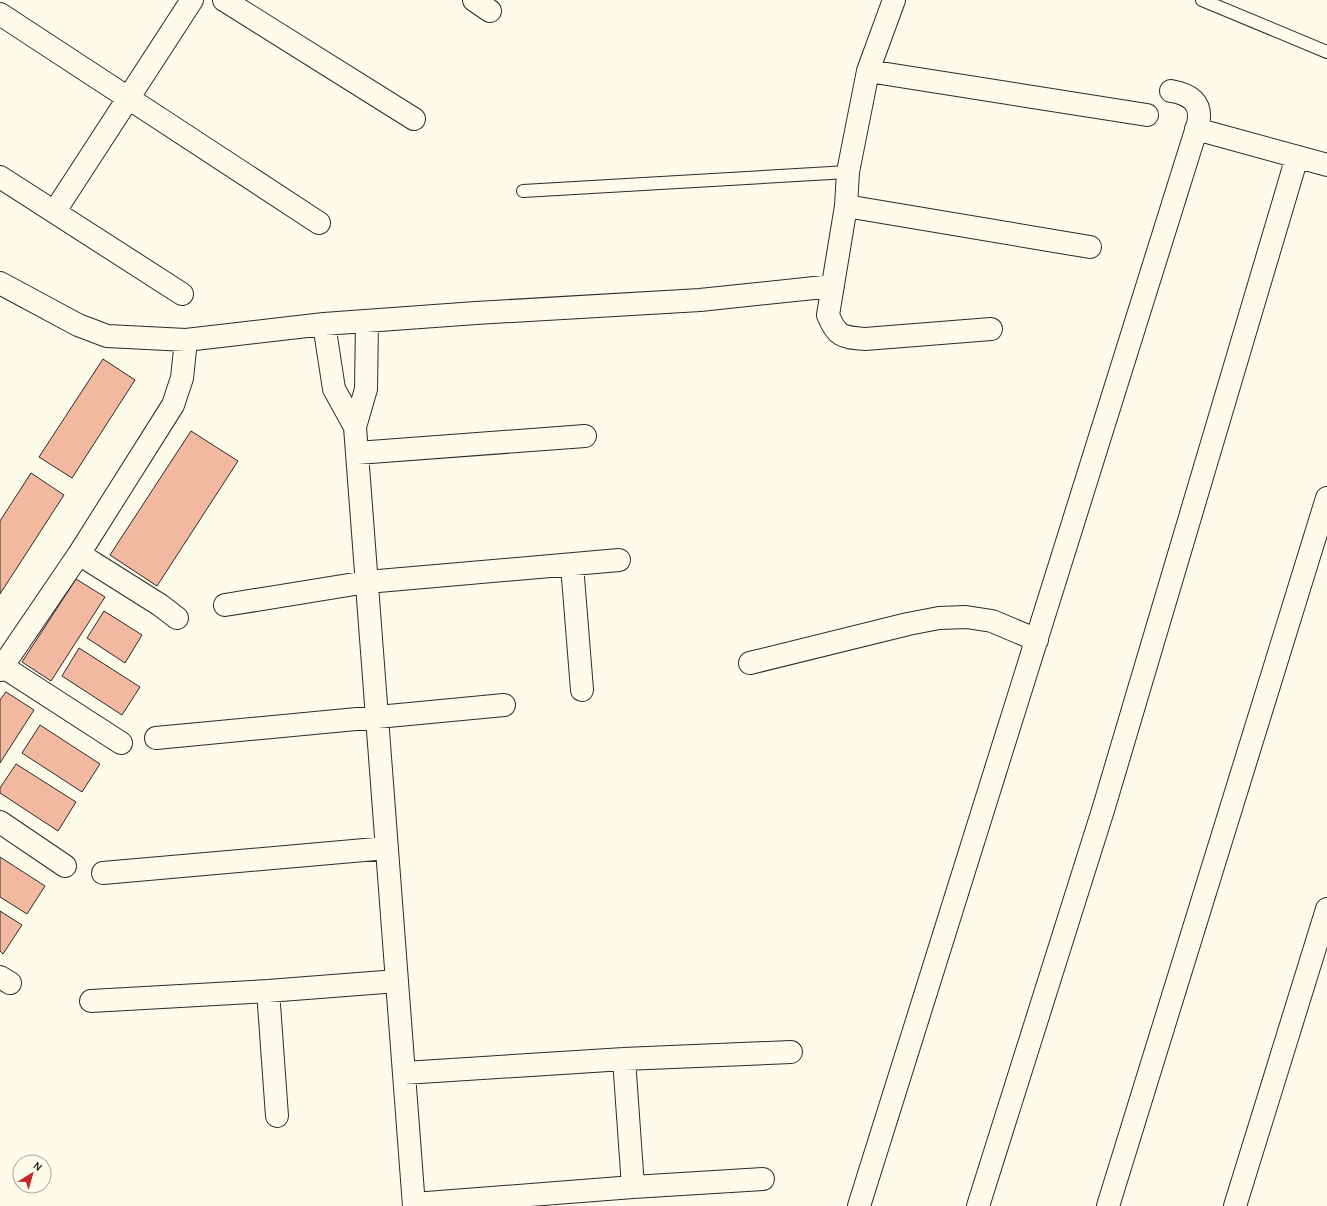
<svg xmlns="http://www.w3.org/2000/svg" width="1327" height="1206" viewBox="0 0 1327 1206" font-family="'Alegreya Sans',sans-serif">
  <rect width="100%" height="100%" fill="#fdfbea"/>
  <!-- building -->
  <path fill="#f2b8a0" stroke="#2b2b2b" d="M103 359 135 380 72 478 39 457Z
    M191 431 238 461 157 586 110 555Z
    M31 473 64 495 0 594V521Z
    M76 579 105 597 51 681 22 662Z
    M104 611 142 635 125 663 87 638Z
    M79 648 140 687 122 715 62 676Z
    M6 692 34 710 0 763V700Z
    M40 725 100 764 82 792 22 753Z
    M16 764 76 802 58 831 0 793V788Z
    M0 857 45 886 27 914 0 897Z
    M0 911 22 925 3 954 0 951Z"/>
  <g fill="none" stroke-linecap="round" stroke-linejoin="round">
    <!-- lane casing -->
    <g stroke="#2b2b2b" stroke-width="14">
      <path id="lane" d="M1202 0 1327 52
        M523 191 848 172"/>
    </g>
    <!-- street casing -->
    <g stroke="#2b2b2b" stroke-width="24">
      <path id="street" d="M224 0 414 119
        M474 0 490 11
        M894 0 868 71 848 172 846 206 828 315C837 337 842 337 865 339L991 329
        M0 14 319 223
        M868 71 1147 115
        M1196 129 1327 165
        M0 177 182 294
        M846 206 1090 247
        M55 211 192 0
        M0 283 78 325 107 336 186 340 324 324 476 313 700 300 833 286
        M367 321 366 389 355 427 414 1206
        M324 324 334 389 355 427
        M357 453 585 436
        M79 554 160 605 177 618
        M572 565 582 690
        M225 605 367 582 619 560
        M750 663 908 624 939 618 966 617 992 621 1037 640
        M2 666 121 743
        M0 670 79 554 173 405 182 378 186 340
        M156 738 504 705
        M0 822 65 866
        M103 873 387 848
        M0 977 10 983
        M268 991 277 1116
        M91 1001 268 991 397 981
        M624 1059 633 1187
        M404 1073 624 1059 791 1052
        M414 1204 633 1187 763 1179
        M859 1206 1198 124C1203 103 1190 94 1171 91
        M978 1206 1104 807 1297 157
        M1108 1206 1327 498
        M1235 1206 1327 909"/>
    </g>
    <!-- lane -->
    <use href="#lane" stroke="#fdfbea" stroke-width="12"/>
    <!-- street -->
    <use href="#street" stroke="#fdfbea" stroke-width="22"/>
  </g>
  <!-- north arrow -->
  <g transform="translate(32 1174) rotate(37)"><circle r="19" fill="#fdfbea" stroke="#a9a89e"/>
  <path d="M0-3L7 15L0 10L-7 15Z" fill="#c62828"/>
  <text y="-6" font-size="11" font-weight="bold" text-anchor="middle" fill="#2b2b2b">N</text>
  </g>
</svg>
